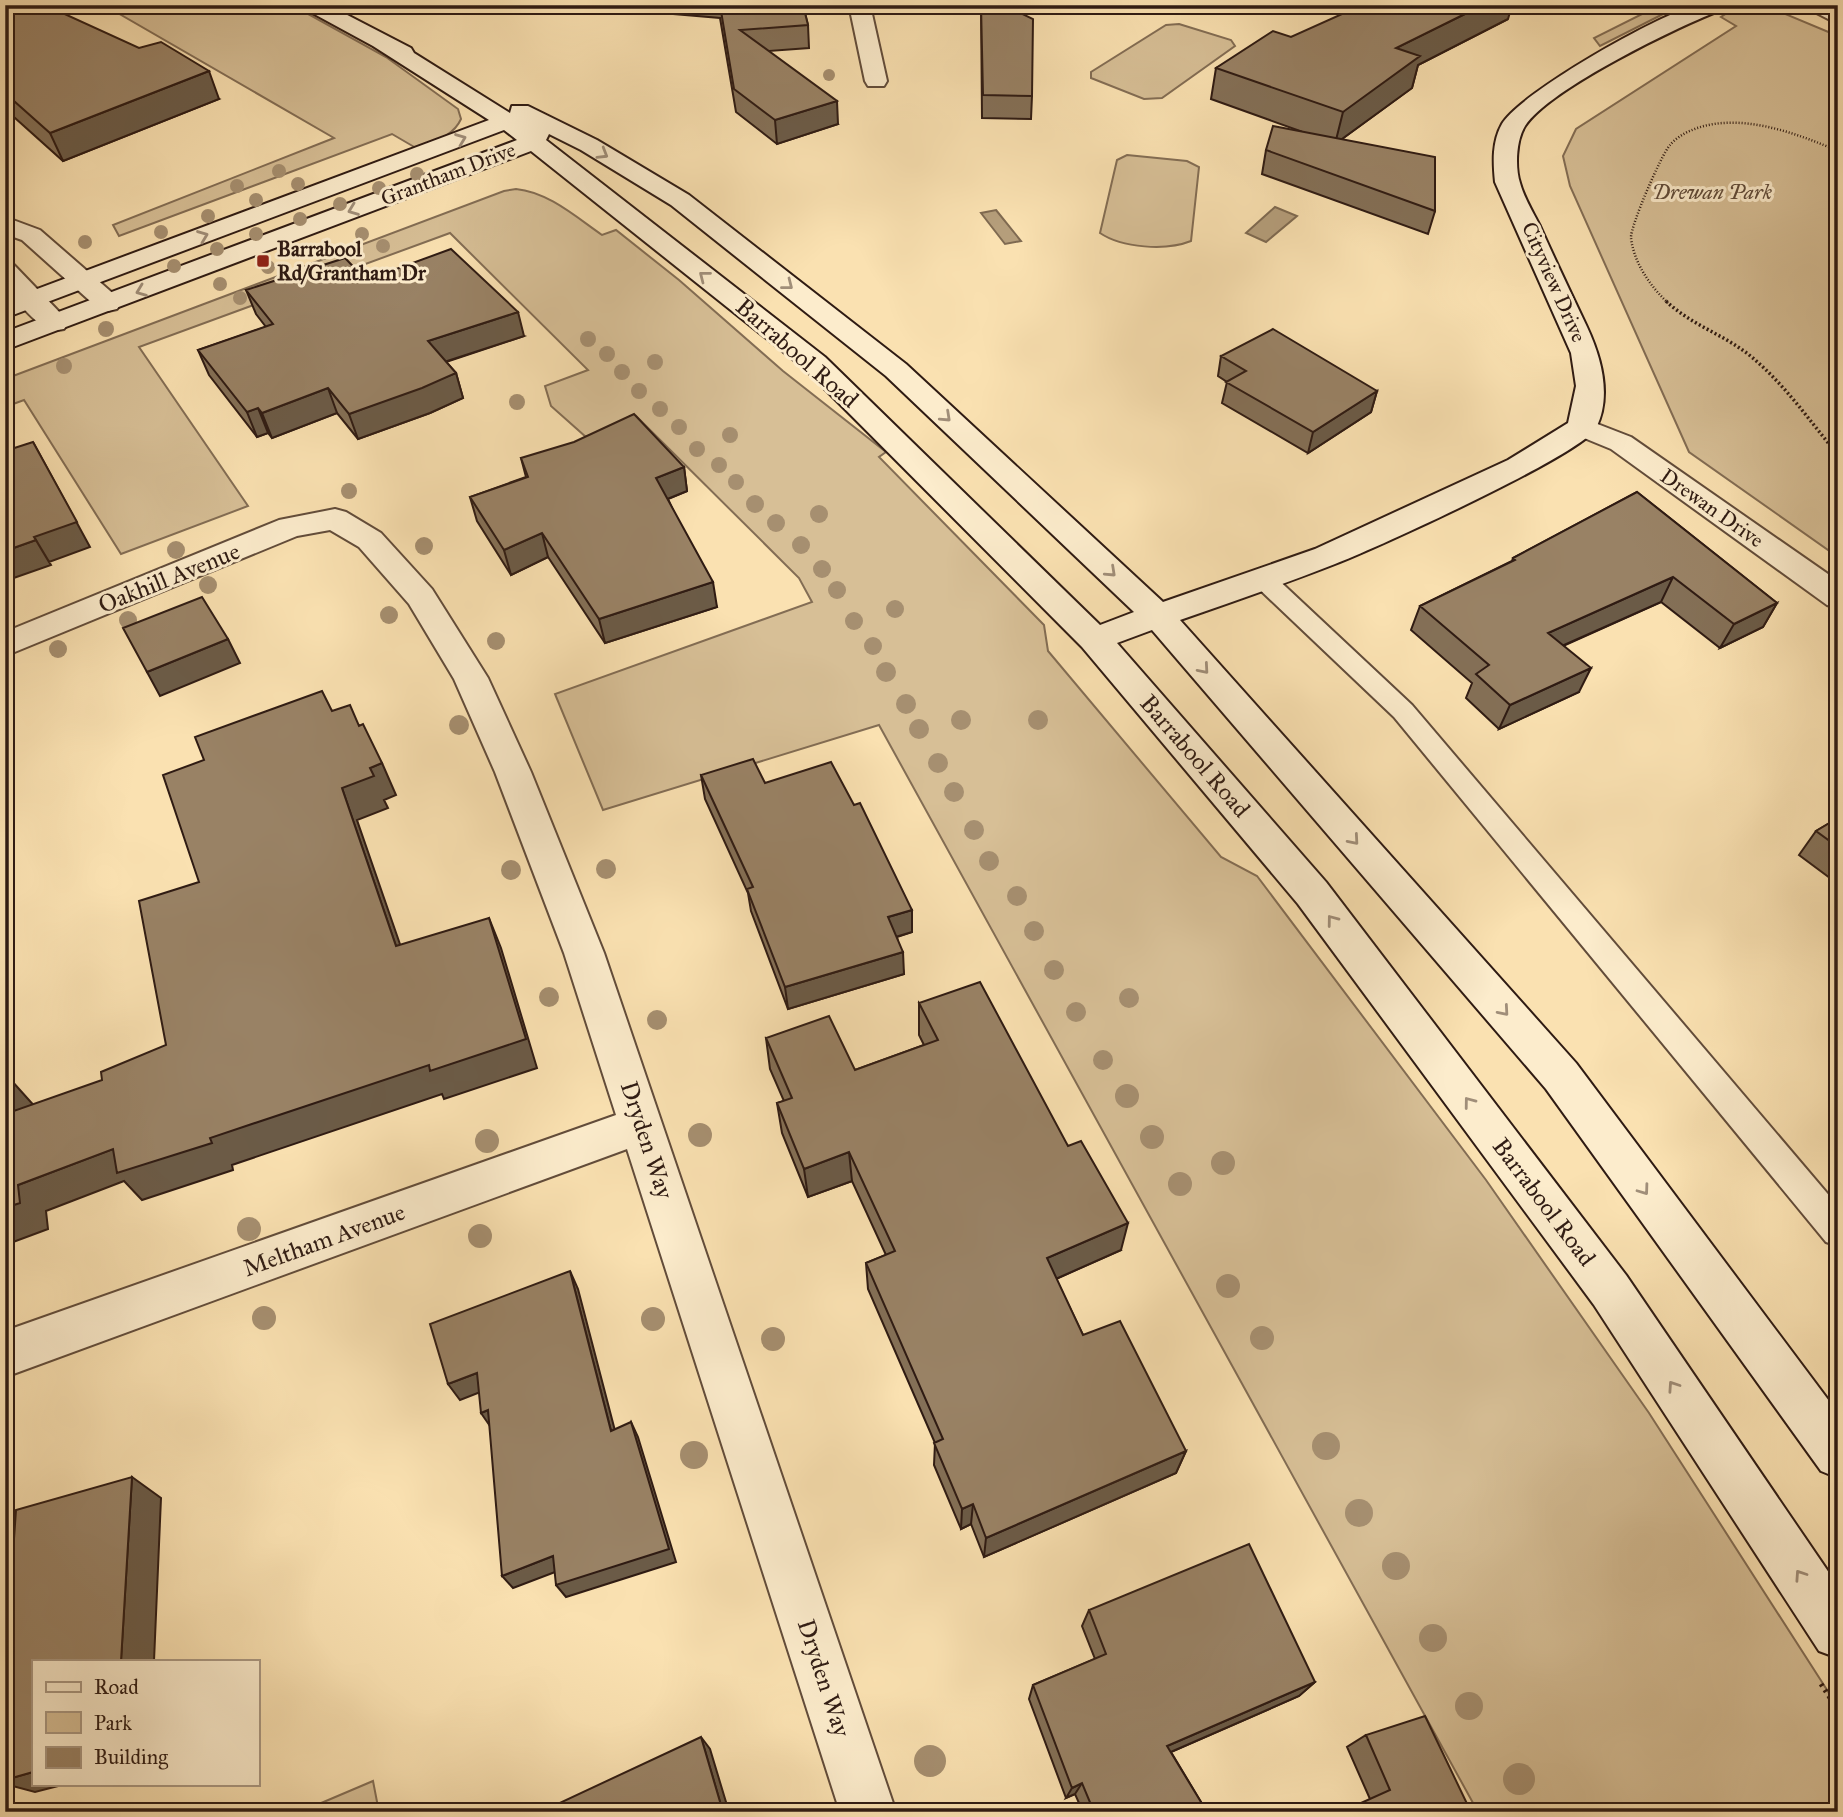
<svg xmlns="http://www.w3.org/2000/svg" width="1843" height="1817" viewBox="0 0 1843 1817" font-family="'IM FELL Great Primer',serif">
  <rect width="100%" height="100%" fill="#fae1b1"/>
  <filter id="stains"><feTurbulence type="fractalNoise" baseFrequency=".00286" numOctaves="4"/><feColorMatrix values="0 0 0 0 .2 0 0 0 0 .09 0 0 0 0 .02 0 0 0 .5 -.17"/></filter>
  <radialGradient id="worn" r=".72"><stop offset=".6" stop-color="#630" stop-opacity="0"/><stop offset="1" stop-color="#630" stop-opacity=".3"/></radialGradient>
  <!-- green -->
  <path fill="#d7bf96" stroke="#836d54" stroke-width="2" d="M104 5H292L386 57 458 109 461 119C453 137 434 141 416 148L392 134 119 236 113 225 334 138Z
    M1660 5H1681L1600 46 1594 38Z
    M1752 6 1778 11 1838 36V557L1689 452 1570 186 1563 156 1576 129 1736 26 1721 17 1733 9Z
    M1179 24 1231 40 1235 46 1162 98 1144 99 1091 78V72L1166 25Z
    M1127 155 1187 161 1199 167 1191 241C1166 251 1122 248 1100 233L1117 160Z
    M516 189C548 192 576 217 602 235L616 230 679 280 783 371 886 452 879 457 1044 625 1048 651 1221 857 1257 876 1486 1180 1649 1413 1838 1707V1812H1478L879 725 603 810 555 694 812 602 799 578 636 416 586 437 551 406 545 386 588 370 450 233 139 347 248 506 121 554 24 400 5 407V379L504 191Z
    M373 1781 379 1812H300Z"/>
  <!-- water -->
  <path fill="#b59e7b" stroke="#7f6a51" stroke-width="2" d="M1275 207 1297 216 1266 242 1246 233Z
    M996 210 1021 241 1005 244 981 213Z"/>
  <g fill="none" stroke-linecap="round" stroke-linejoin="round">
    <!-- lane casing -->
    <g stroke="#624c3a" stroke-width="4">
      <path id="lane" d="M1801 5H1821L1838 13V24Z
        M1263 571 1271 573 1412 705 1838 1206V1246L1826 1242 1394 717 1255 585 1251 579 1255 573Z"/>
    </g>
    <!-- street casing -->
    <g stroke="#624c3a" stroke-width="4">
      <path id="street" d="M849 5H870L887 81 884 86H868L865 81Z
        M5 217 40 230 117 297 121 303 117 309 108 311 99 309 22 240 5 234Z
        M5 263 14 265 64 317 68 323 64 329C39 335 21 303 5 287Z
        M1582 418 1631 437 1838 581V608L1827 605 1611 449 1572 433 1567 427 1572 421Z
        M335 509 346 512 381 533 432 589 488 678 531 772 604 953 896 1812H840L627 1149 5 1377V1331L616 1115 564 953 495 772 454 679 409 604 359 547 330 530 297 536 5 656V632L279 520Z"/>
    </g>
    <!-- secondary casing -->
    <g stroke="#2f1b13" stroke-width="4">
      <path id="secondary" d="M302 5H328L411 48 414 53 510 113 512 106H528L597 140 689 195 906 364 1163 602 1315 549 1508 460 1568 423 1576 386 1571 353 1495 182C1493 162 1492 142 1502 124 1520 93 1659 14 1695 6 1705 3 1717 5 1727 5L1724 9C1680 25 1549 89 1525 126 1516 140 1515 168 1520 183 1524 198 1533 212 1540 226 1555 260 1571 293 1587 327 1601 357 1612 396 1596 428 1583 454 1372 550 1335 564 1284 584 1232 602 1180 620L1576 1063 1838 1413V1478L1821 1471 1546 1089 1152 630 1117 643 1326 882 1626 1275 1838 1586V1658L1819 1651 1594 1305 1298 904 1082 647 805 369 531 151 5 350V332L517 140 504 130 5 318V301L489 120 373 46 305 9ZM549 134 581 150 671 205 886 376 1134 612 1100 625 825 357 546 140Z"/>
    </g>
    <!-- path-far2 -->
    <path stroke="#2f1b13" stroke-width="2.5" stroke-dasharray="1 2" stroke-linecap="butt" d="M1668 303C1650 286 1634 263 1631 238 1630 227 1661 155 1670 145 1675 139 1684 133 1692 130 1738 111 1796 133 1838 151"/>
    <!-- path-far1 -->
    <path stroke="#2f1b13" stroke-width="3.5" stroke-dasharray="2 2.5" stroke-linecap="butt" d="M1666 301C1690 324 1722 334 1748 354 1784 383 1809 420 1838 455"/>
    <!-- path -->
    <path stroke="#2f1b13" stroke-width="5" stroke-dasharray="2.5 4.5" stroke-linecap="butt" d="M1821 1684 1838 1710"/>
    <!-- lane -->
    <use href="#lane" fill="#fceccc" fill-rule="evenodd"/>
    <!-- street -->
    <use href="#street" fill="#fceccc" fill-rule="evenodd"/>
    <!-- secondary -->
    <use href="#secondary" fill="#fceccc" fill-rule="evenodd"/>
  </g>
  <!-- trees -->
  <g fill="#a68f70">
    <circle cx="829" cy="75" r="6"/>
    <circle cx="279" cy="171" r="7"/>
    <circle cx="417" cy="174" r="7"/>
    <circle cx="298" cy="184" r="7"/>
    <circle cx="237" cy="186" r="7"/>
    <circle cx="379" cy="188" r="7"/>
    <circle cx="256" cy="200" r="7"/>
    <circle cx="340" cy="204" r="7"/>
    <circle cx="208" cy="216" r="7"/>
    <circle cx="300" cy="219" r="7"/>
    <circle cx="161" cy="232" r="7"/>
    <circle cx="256" cy="234" r="7"/>
    <circle cx="362" cy="234" r="7"/>
    <circle cx="85" cy="242" r="7"/>
    <circle cx="383" cy="246" r="7"/>
    <circle cx="217" cy="249" r="7"/>
    <circle cx="174" cy="266" r="7"/>
    <circle cx="268" cy="267" r="7"/>
    <circle cx="220" cy="284" r="7"/>
    <circle cx="240" cy="298" r="7"/>
    <circle cx="106" cy="329" r="8"/>
    <circle cx="588" cy="339" r="8"/>
    <circle cx="607" cy="354" r="8"/>
    <circle cx="655" cy="362" r="8"/>
    <circle cx="64" cy="366" r="8"/>
    <circle cx="622" cy="372" r="8"/>
    <circle cx="639" cy="391" r="8"/>
    <circle cx="517" cy="402" r="8"/>
    <circle cx="660" cy="409" r="8"/>
    <circle cx="679" cy="427" r="8"/>
    <circle cx="730" cy="435" r="8"/>
    <circle cx="697" cy="449" r="8"/>
    <circle cx="719" cy="465" r="8"/>
    <circle cx="736" cy="482" r="8"/>
    <circle cx="349" cy="491" r="8"/>
    <circle cx="755" cy="504" r="9"/>
    <circle cx="819" cy="514" r="9"/>
    <circle cx="776" cy="523" r="9"/>
    <circle cx="801" cy="545" r="9"/>
    <circle cx="424" cy="546" r="9"/>
    <circle cx="176" cy="550" r="9"/>
    <circle cx="822" cy="569" r="9"/>
    <circle cx="208" cy="585" r="9"/>
    <circle cx="837" cy="590" r="9"/>
    <circle cx="895" cy="609" r="9"/>
    <circle cx="389" cy="615" r="9"/>
    <circle cx="128" cy="620" r="9"/>
    <circle cx="854" cy="621" r="9"/>
    <circle cx="496" cy="641" r="9"/>
    <circle cx="873" cy="646" r="9"/>
    <circle cx="58" cy="649" r="9"/>
    <circle cx="886" cy="672" r="10"/>
    <circle cx="906" cy="704" r="10"/>
    <circle cx="961" cy="720" r="10"/>
    <circle cx="1038" cy="720" r="10"/>
    <circle cx="459" cy="725" r="10"/>
    <circle cx="919" cy="729" r="10"/>
    <circle cx="938" cy="763" r="10"/>
    <circle cx="954" cy="792" r="10"/>
    <circle cx="974" cy="830" r="10"/>
    <circle cx="989" cy="861" r="10"/>
    <circle cx="606" cy="869" r="10"/>
    <circle cx="511" cy="870" r="10"/>
    <circle cx="1017" cy="896" r="10"/>
    <circle cx="1034" cy="931" r="10"/>
    <circle cx="1054" cy="970" r="10"/>
    <circle cx="549" cy="997" r="10"/>
    <circle cx="1129" cy="998" r="10"/>
    <circle cx="1076" cy="1012" r="10"/>
    <circle cx="657" cy="1020" r="10"/>
    <circle cx="1103" cy="1060" r="10"/>
    <circle cx="1127" cy="1096" r="12"/>
    <circle cx="700" cy="1135" r="12"/>
    <circle cx="1152" cy="1137" r="12"/>
    <circle cx="487" cy="1141" r="12"/>
    <circle cx="1223" cy="1163" r="12"/>
    <circle cx="1180" cy="1184" r="12"/>
    <circle cx="249" cy="1229" r="12"/>
    <circle cx="480" cy="1236" r="12"/>
    <circle cx="1228" cy="1286" r="12"/>
    <circle cx="264" cy="1318" r="12"/>
    <circle cx="653" cy="1319" r="12"/>
    <circle cx="1262" cy="1338" r="12"/>
    <circle cx="773" cy="1339" r="12"/>
    <circle cx="1326" cy="1446" r="14"/>
    <circle cx="694" cy="1455" r="14"/>
    <circle cx="1359" cy="1513" r="14"/>
    <circle cx="1396" cy="1566" r="14"/>
    <circle cx="1433" cy="1638" r="14"/>
    <circle cx="1469" cy="1706" r="14"/>
    <circle cx="930" cy="1761" r="16"/>
    <circle cx="1519" cy="1779" r="16"/>
  </g>
  <!-- wall -->
  <path fill="#847057" stroke="#2f1b13" stroke-width="2" d="M5 5 219 99 63 161 5 109Z
    M603 5H803L808 25 809 48 768 51 838 124 777 144 736 112 720 18 626 10Z
    M981 5H1004L1032 96 1031 119 982 118Z
    M1508 19 1418 65 1412 88 1342 139 1435 211 1428 234 1262 174 1266 150 1300 131 1211 99 1216 68 1291 37Z
    M366 280 524 336 446 362 456 373 463 398 430 413 358 439 337 413 272 438 268 433 257 437 209 375 198 350 266 327 256 314 246 290Z
    M1221 356 1377 391 1371 412 1308 453 1222 403 1227 382 1218 376Z
    M521 458 684 467 687 491 668 499 717 607 605 643 548 557 511 575 477 521 470 497 526 477Z
    M1637 492 1777 603 1763 627 1720 648 1661 602 1563 646 1579 692 1499 729 1466 698 1472 683 1411 630 1420 606 1512 561 1513 558Z
    M701 775 765 783 912 910V932L897 937 904 974 788 1009 751 911 748 893 705 799Z
    M1838 818V884L1799 855 1816 831Z
    M919 1003 1121 1250 1056 1279 1083 1335 1186 1451 1176 1473 984 1557 971 1524 961 1529 934 1465 935 1443 868 1289 866 1263 886 1255 852 1181 808 1197 782 1133 777 1103 784 1101 770 1069 766 1038 855 1070 924 1045 919 1035Z
    M1089 1610 1315 1682 1299 1696 1171 1752 1207 1812H1083L1075 1794 1066 1798 1029 1699 1033 1685 1095 1659 1082 1626Z
    M1366 1735 1471 1812 1370 1799 1347 1747Z"/>
  <!-- shaded-wall -->
  <path fill="#6b5b47" stroke="#2f1b13" stroke-width="2" d="M1483 5H1512L1508 19 1418 65 1412 88 1335 144 1343 112 1396 48Z
    M209 71 219 99 63 161 50 133Z
    M837 101 838 124 777 144 775 120Z
    M518 312 524 336 435 365 428 341Z
    M456 373 463 398 430 413 358 439 349 414Z
    M328 388 337 413 272 438 262 413Z
    M1377 391 1371 412 1308 453 1313 432Z
    M258 408 268 433 257 437 247 412Z
    M33 442 90 547 49 562 34 537Z
    M684 467 687 491 660 502 656 478Z
    M542 533 548 557 511 575 504 550Z
    M36 540 51 565 5 581V551Z
    M1673 577 1661 602 1537 657 1548 633Z
    M713 582 717 607 605 643 599 619Z
    M1777 603 1763 627 1720 648 1734 624Z
    M228 639 240 663 160 696 147 672Z
    M1591 668 1579 692 1499 729 1510 705Z
    M382 763 396 795 384 800 388 808 357 820 411 976 396 946 342 788 370 768Z
    M5 850 13 893 5 896Z
    M912 910V932L889 939 888 917Z
    M489 918 501 948 537 1068 444 1099 442 1094 232 1165 233 1170 142 1200 124 1181 46 1211 48 1229 5 1245V1208L18 1185 113 1149 210 1138Z
    M903 952 904 974 788 1009 785 987Z
    M11 1080 37 1109 14 1111Z
    M849 1152 852 1181 808 1197 804 1169Z
    M1128 1223 1121 1250 1042 1285 1047 1258Z
    M570 1271 578 1289 619 1446 611 1431Z
    M477 1373 488 1389 460 1400 448 1384Z
    M488 1410 492 1429 481 1413Z
    M631 1422 638 1437 676 1562 566 1597 556 1585Z
    M1186 1451 1176 1473 984 1557 986 1538Z
    M132 1477 161 1498 154 1661H121Z
    M973 1504 971 1524 961 1529 962 1509Z
    M553 1556 563 1569 513 1588 502 1576Z
    M1315 1682 1299 1696 1157 1758 1167 1746Z
    M701 1737 710 1749 729 1812H723Z
    M33 1772V1784H66L35 1792 5 1784V1780Z
    M1082 1783 1075 1794 1066 1798 1072 1788Z"/>
  <!-- building -->
  <path fill="#998265" stroke="#2f1b13" stroke-width="2" d="M5 5H45L139 48 161 42 209 71 50 133 5 93Z
    M720 5H803L808 25 740 30 837 101 775 120 734 89Z
    M981 5H1004L1033 19 1032 96 983 95Z
    M1362 5H1483L1396 48 1420 56 1343 112 1216 68 1273 31 1291 37Z
    M1273 126 1435 157V211L1266 150Z
    M451 249 518 312 428 341 456 373 422 388 349 414 328 388 262 413 258 408 247 412 198 350 273 324 246 290 345 258 366 280Z
    M1273 329 1377 391 1313 432 1226 382 1246 371 1221 356Z
    M634 414 684 467 656 478 713 582 599 619 542 533 504 550 470 497 528 477 521 458 574 442Z
    M33 442 77 522 34 537 36 540 5 551V451Z
    M1637 492 1777 603 1734 624 1673 577 1548 633 1591 668 1510 705 1476 674 1489 665 1420 606 1515 560 1513 558Z
    M202 597 228 639 147 672 123 628Z
    M322 691 332 711 350 705 359 726 363 724 382 763 370 768 374 776 342 788 396 946 489 918 526 1039 430 1071 429 1065 210 1138 212 1143 117 1173 113 1149 18 1185 20 1203 5 1208V1082L11 1080 14 1111 102 1080 101 1072 166 1045 139 901 199 882 163 775 204 760 195 737Z
    M753 759 765 783 831 762 854 805 860 803 912 910 888 917 903 952 785 987 747 889 753 887 701 775Z
    M1838 818V847L1816 831Z
    M980 982 1068 1146 1081 1141 1128 1223 1047 1258 1083 1335 1120 1321 1186 1451 986 1538 973 1504 962 1509 934 1443 943 1439 866 1263 895 1251 849 1152 804 1169 777 1103 792 1098 766 1038 829 1016 855 1070 938 1040 919 1003Z
    M570 1271 611 1431 631 1422 669 1549 556 1585 553 1556 502 1576 488 1410 481 1413 477 1373 448 1384 430 1324Z
    M132 1477 121 1661H33V1772L5 1780V1667L16 1510Z
    M1249 1544 1315 1682 1167 1746 1207 1812H1094L1082 1783 1072 1788 1033 1685 1106 1654 1089 1610Z
    M1425 1716 1471 1812H1341L1390 1790 1366 1735Z
    M701 1737 723 1812H552L551 1807Z"/>
  <!-- one-way arrows -->
  <defs><path id="oneway-chevron" d="M-2-3.5L2.5 0L-2 3.5" fill="none" stroke-width="1.6" stroke-linecap="round" stroke-linejoin="round" transform="scale(1.75)"/></defs>
  <g stroke="#a08e79">
    <use href="#oneway-chevron" transform="translate(461 139) rotate(-21)"/>
    <use href="#oneway-chevron" transform="translate(603 154) rotate(31)"/>
    <use href="#oneway-chevron" transform="translate(353 210) rotate(159)"/>
    <use href="#oneway-chevron" transform="translate(203 236) rotate(-21)"/>
    <use href="#oneway-chevron" transform="translate(704 276) rotate(-142)"/>
    <use href="#oneway-chevron" transform="translate(788 285) rotate(38)"/>
    <use href="#oneway-chevron" transform="translate(141 291) rotate(159)"/>
    <use href="#oneway-chevron" transform="translate(946 417) rotate(43)"/>
    <use href="#oneway-chevron" transform="translate(1111 572) rotate(43)"/>
    <use href="#oneway-chevron" transform="translate(1204 669) rotate(49)"/>
    <use href="#oneway-chevron" transform="translate(1354 840) rotate(49)"/>
    <use href="#oneway-chevron" transform="translate(1332 920) rotate(-127)"/>
    <use href="#oneway-chevron" transform="translate(1504 1011) rotate(49)"/>
    <use href="#oneway-chevron" transform="translate(1469 1102) rotate(-127)"/>
    <use href="#oneway-chevron" transform="translate(1644 1190) rotate(54)"/>
    <use href="#oneway-chevron" transform="translate(1673 1386) rotate(-124)"/>
    <use href="#oneway-chevron" transform="translate(1800 1575) rotate(-124)"/>
  </g>
  <!-- markers -->
  <rect fill="#8f2418" stroke="#fceccc" stroke-width="2.5" x="256" y="254" width="14" height="14" rx="3.5"/>
  <g text-anchor="middle" dominant-baseline="central" stroke-width="6" stroke-linejoin="round" paint-order="stroke">
    <!-- far-street labels -->
    <g font-size="21" fill="#2f1b13" stroke="#fceccc">
      <text transform="translate(448 174) rotate(-21)">Grantham Drive</text>
      <text transform="translate(1554 282) rotate(66)">Cityview Drive</text>
      <text transform="translate(1712 508) rotate(35)">Drewan Drive</text>
    </g>
    <!-- far-park labels -->
    <g font-size="21" font-style="italic" fill="#614c3a" stroke="#fceccc">
      <text x="1712" y="192">Drewan Park</text>
    </g>
    <!-- far-poi labels -->
    <g font-size="21" font-weight="bold" fill="#2f1b13" stroke="#fceccc" text-anchor="start">
      <text x="277" y="249">Barrabool<tspan x="277" dy="24">Rd/Grantham Dr</tspan></text>
    </g>
    <!-- street labels -->
    <g font-size="24" fill="#2f1b13" stroke="#fceccc">
      <text transform="translate(797 353) rotate(41)">Barrabool Road</text>
      <text transform="translate(169 578) rotate(-22)">Oakhill Avenue</text>
      <text transform="translate(1195 756) rotate(49)">Barrabool Road</text>
      <text transform="translate(647 1140) rotate(72)">Dryden Way</text>
      <text transform="translate(1544 1202) rotate(53)">Barrabool Road</text>
      <text transform="translate(324 1240) rotate(-20)">Meltham Avenue</text>
      <text transform="translate(824 1678) rotate(72)">Dryden Way</text>
    </g>
  </g>
  <!-- margin -->
  <rect width="1843" height="1817" fill="none" stroke="#fae1b1" stroke-width="28"/>
  <rect x="7" y="7" width="1829" height="1803" fill="none" stroke="#2f1b13" stroke-width="3.5"/>
  <rect x="14" y="14" width="1815" height="1789" fill="none" stroke="#2f1b13" stroke-width="2"/>
  <!-- legend -->
  <rect x="32" y="1660" width="228" height="126" fill="#fceccc" stroke="#aa9882" stroke-width="2"/>
  <rect x="46" y="1682" width="35" height="10" fill="#fceccc" stroke="#aa9882" stroke-width="2"/>
  <text x="94" y="1694" font-size="21" fill="#2f1b13">Road</text>
  <rect x="46" y="1712" width="35" height="21" fill="#d7bf96" stroke="#aa9882" stroke-width="2"/>
  <text x="94" y="1730" font-size="21" fill="#2f1b13">Park</text>
  <rect x="46" y="1747" width="35" height="21" fill="#998265" stroke="#aa9882" stroke-width="2"/>
  <text x="94" y="1764" font-size="21" fill="#2f1b13">Building</text>
  <rect width="100%" height="100%" filter="url(#stains)"/>
  <rect width="100%" height="100%" fill="url(#worn)"/>
</svg>
